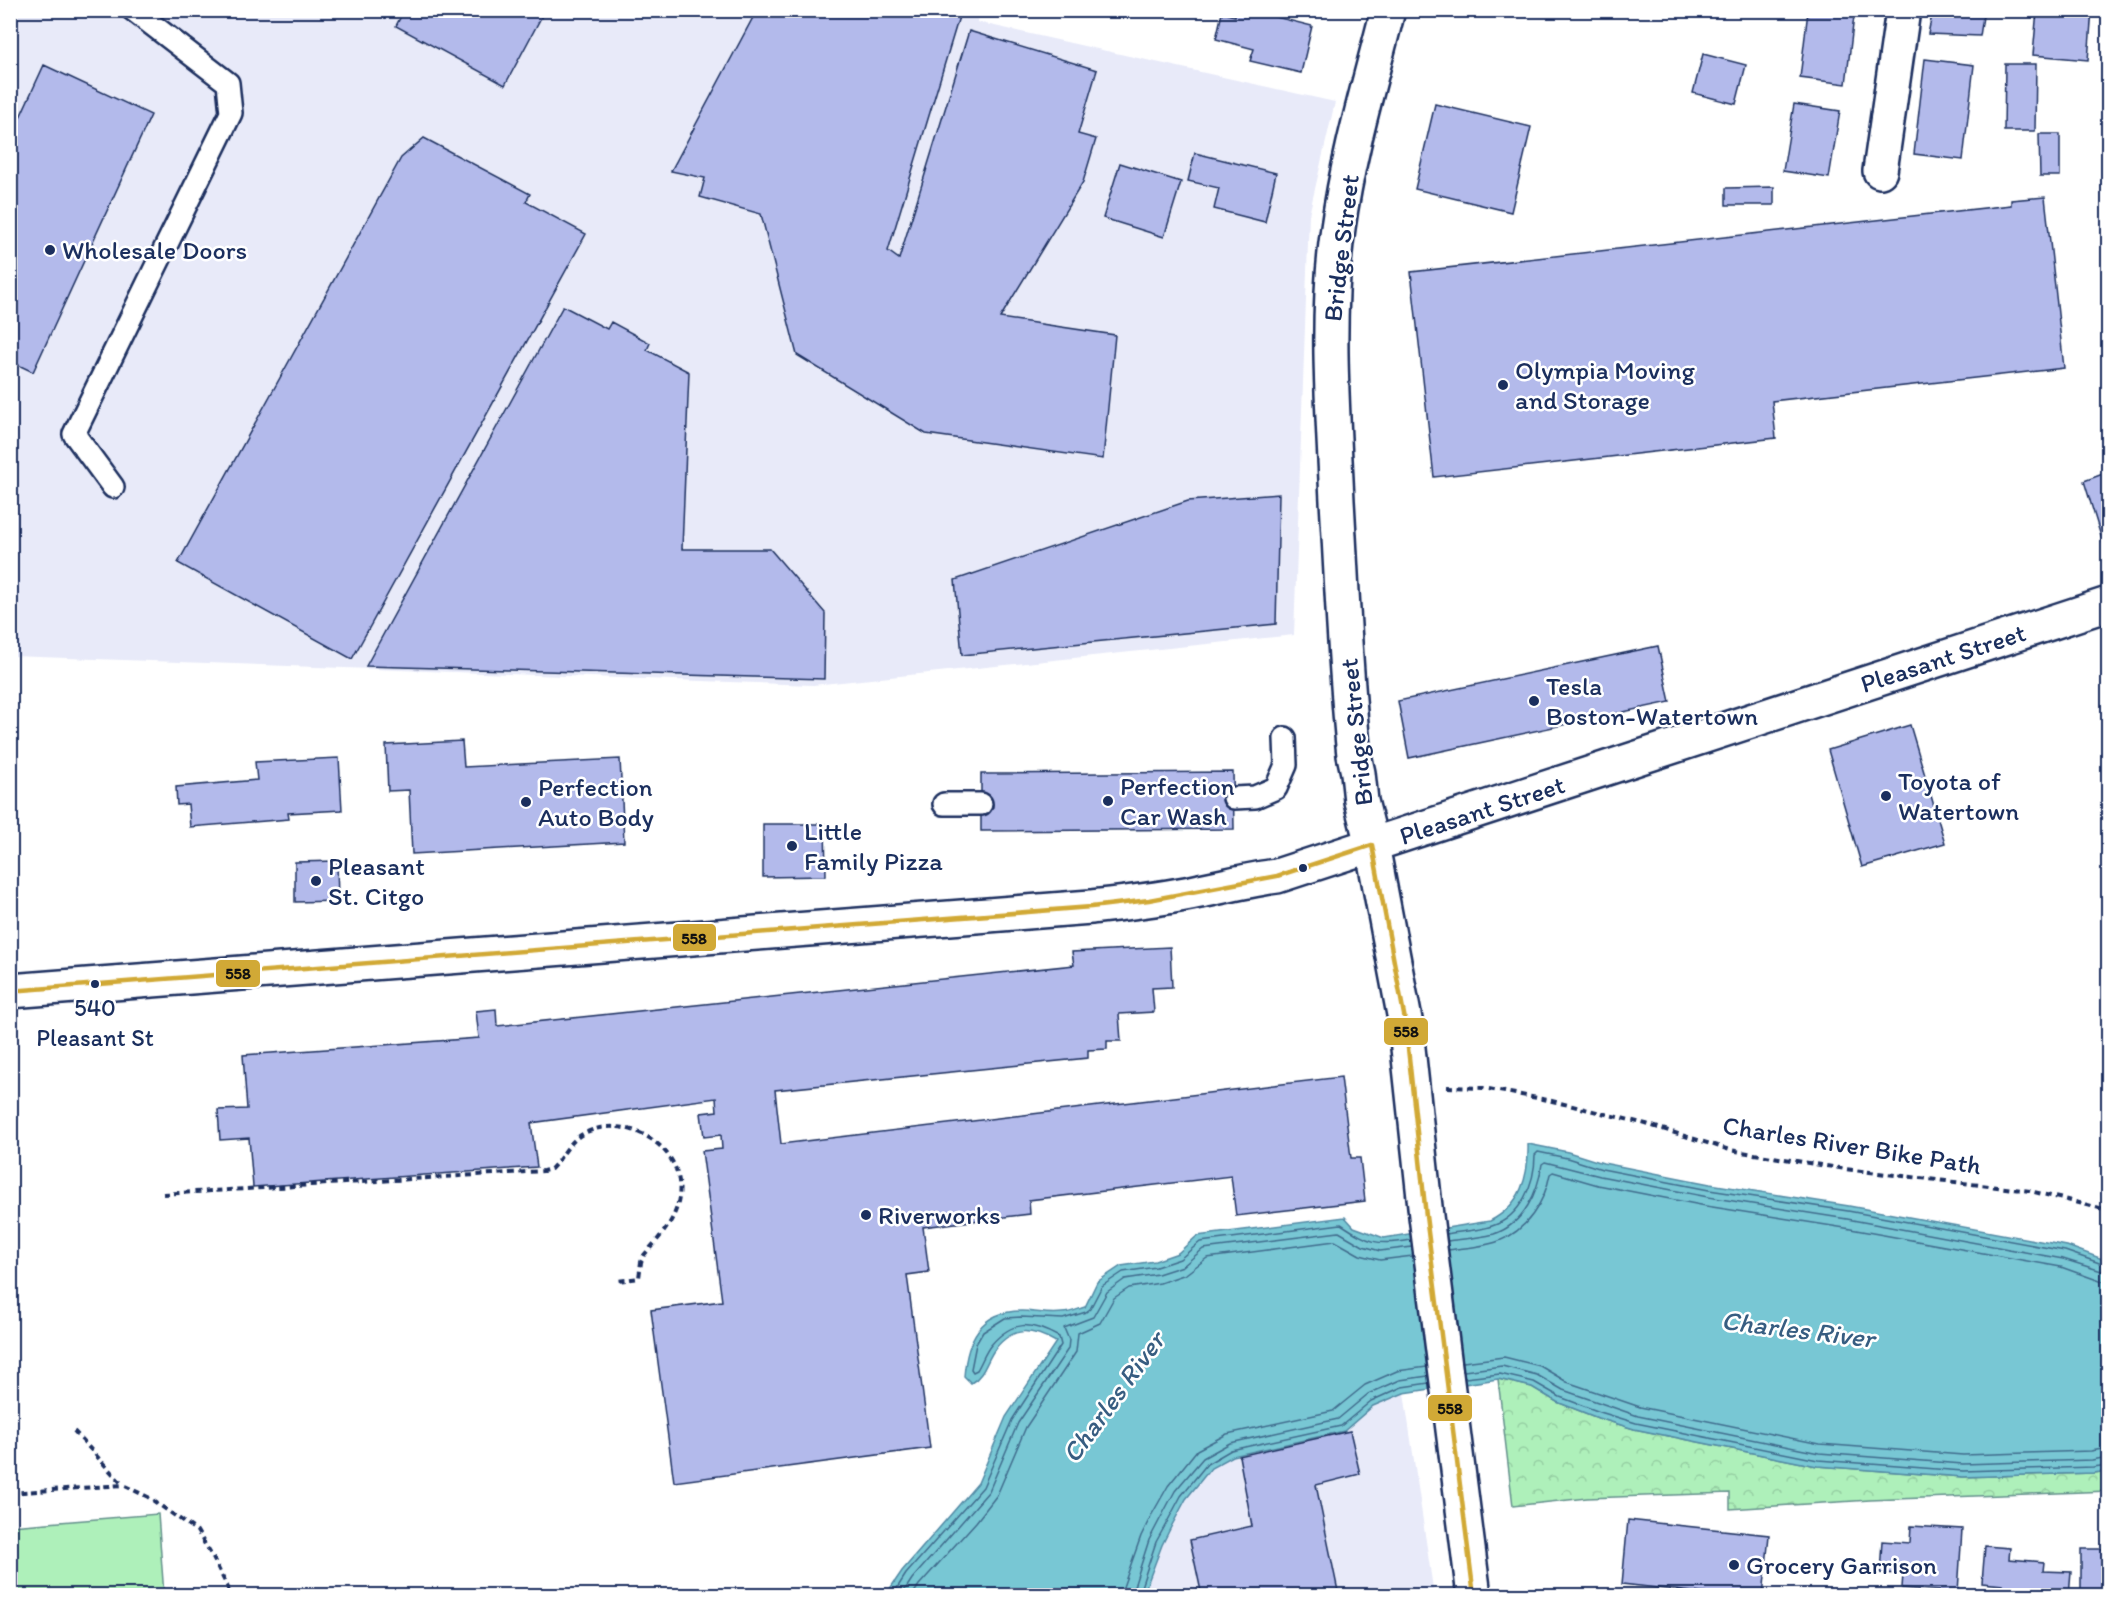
<svg xmlns="http://www.w3.org/2000/svg" width="2119" height="1606" viewBox="0 0 2119 1606" font-family="Itim,sans-serif">
  <defs>
    <pattern id="forest-crowns" width="20" height="18" patternUnits="userSpaceOnUse" patternTransform="scale(1.5)"><rect width="20" height="18" fill="#aef0ba"/><path d="M2 6a3 3 0 1 1 6 0M12 15a3 3 0 1 1 6 0" fill="none" stroke="#95cea2"/></pattern>
  </defs>
  <rect width="100%" height="100%" fill="#fff"/>
  <filter id="ink" filterUnits="userSpaceOnUse"><feTurbulence type="fractalNoise" baseFrequency=".0167" numOctaves="2"/><feDisplacementMap in="SourceGraphic" scale="12" xChannelSelector="R" yChannelSelector="G"/><feConvolveMatrix kernelMatrix="1 2 1 2 8 2 1 2 1" color-interpolation-filters="sRGB"/></filter>
  <g filter="url(#ink)">
    <!-- built -->
    <path fill="#e8eaf9" d="M11 11H979L977 22 1335 102 1309 215 1294 635 813 685 11 656Z
      M1404 1393 1434 1595 1143 1596 1162 1545 1186 1499 1211 1468 1233 1456 1344 1431 1373 1406Z"/>
    <!-- grass -->
    <path fill="#aef0ba" stroke="#64908c" stroke-width="1.5" d="M158 1514 164 1595H11V1526Z"/>
    <!-- forest -->
    <path fill="url(#forest-crowns)" stroke="#64908c" stroke-width="1.5" d="M1498 1379 1532 1387 1557 1402 1598 1418 1634 1429 1817 1466 1963 1477 2094 1473 2108 1471V1491L1870 1500 1730 1509V1493L1587 1498 1513 1506Z"/>
    <!-- water -->
    <path fill="#78c7d4" stroke="#538aa5" stroke-width="1.5" d="M1528 1144 1568 1152 1603 1163 1710 1184 1849 1206 2067 1246 2108 1261V1471L2094 1473 1963 1477 1817 1466 1634 1429 1598 1418 1557 1402 1532 1387 1498 1379 1404 1393 1373 1406 1344 1431 1233 1456 1211 1468 1186 1499 1171 1527 1162 1545 1143 1595 885 1596 902 1571 978 1483 1006 1417 1056 1342C1032 1329 1014 1325 995 1349 986 1361 985 1375 971 1383L964 1376C967 1340 980 1311 1021 1311 1034 1311 1049 1315 1062 1313 1070 1313 1078 1309 1085 1307L1097 1282 1121 1266 1155 1261 1178 1253 1197 1236 1345 1217 1354 1227 1384 1238 1490 1221C1521 1205 1529 1177 1528 1144Z"/>
    <g fill="none" stroke-linecap="round" stroke-linejoin="round">
      <!-- shore -->
      <path stroke="#406c8d" stroke-width="1.5" d="M1446 1234C1461 1231 1478 1231 1492 1226 1521 1217 1535 1183 1535 1155L1538 1152 1567 1158 1602 1169 1709 1190 1848 1211 2065 1251 2108 1266
        M1447 1241C1462 1239 1479 1238 1494 1234 1524 1224 1538 1192 1542 1164L1545 1162 1600 1176 1708 1197 1847 1219 2063 1259 2108 1273
        M1448 1250C1464 1248 1484 1247 1499 1241 1526 1231 1545 1202 1550 1174L1553 1172 1598 1185 1706 1206 1845 1228 2061 1267 2100 1281 2108 1282
        M1463 1362 1504 1357 1540 1366 1567 1382 1640 1407 1820 1444 1963 1455 2091 1451 2108 1448
        M1464 1371 1502 1366 1537 1375 1563 1390 1638 1416 1819 1453 1963 1464 2092 1460 2108 1457
        M1465 1378 1500 1374 1534 1382 1560 1397 1600 1412 1636 1423 1818 1460 1963 1471 2093 1467 2108 1465
        M892 1596 906 1574 983 1487 1012 1420 1061 1345 1059 1337C1031 1322 1013 1319 991 1345 985 1352 982 1362 977 1370L973 1372 971 1369 976 1344 983 1332 1005 1318 1021 1317 1063 1319 1086 1312 1090 1309 1102 1286 1123 1272 1156 1267 1180 1259 1200 1242 1341 1224C1370 1243 1376 1246 1411 1240
        M901 1596 912 1579 989 1491 1018 1423 1068 1349 1069 1340 1064 1328 1093 1317 1107 1292 1125 1279 1158 1274 1183 1266 1203 1249 1339 1232 1363 1246 1380 1251 1412 1247
        M912 1596 919 1585 976 1522 997 1495 1026 1427 1076 1352 1078 1333 1100 1323 1114 1298 1129 1288 1160 1283 1186 1274 1207 1258 1335 1241 1360 1255 1380 1260 1413 1256
        M1122 1596 1123 1587 1141 1536 1151 1516 1168 1486 1197 1450 1227 1434 1333 1411 1365 1385 1397 1371 1427 1367
        M1131 1596 1149 1540 1159 1521 1175 1491 1203 1458 1230 1443 1338 1419 1368 1394 1400 1380 1428 1376
        M1138 1596 1156 1542 1166 1524 1181 1496 1207 1464 1231 1450 1341 1426 1371 1401 1402 1387 1429 1383"/>
    </g>
    <!-- building -->
    <path fill="#b3baeb" stroke="#1b2f5e" stroke-width="1.5" d="M404 10H420L426 13 427 10H545L505 85 396 26Z
      M757 10H961L888 251 899 259 969 31 1097 70 1078 134 1096 139 1083 182 1000 318 1115 335 1103 459 926 434 797 355 761 214 700 197 705 178 671 171Z
      M1236 10H1248L1312 26 1301 73 1250 61 1254 49 1216 39 1222 13 1235 16Z
      M1933 10H1984L1980 36 1928 34Z
      M2037 10H2092L2088 60 2033 55Z
      M1808 11 1854 16 1846 84 1800 78Z
      M1703 54 1746 65 1736 104 1693 93Z
      M1925 59 1974 65 1963 160 1914 154Z
      M2005 64H2036L2035 131H2004Z
      M44 65 151 115 33 372 10 361V139Z
      M1435 104 1531 127 1511 212 1415 189Z
      M1794 104 1840 111 1829 178 1783 171Z
      M2039 134H2060V176H2040Z
      M424 138 530 194 526 202 586 234 352 659 178 563 401 158Z
      M1195 153 1276 173 1265 222 1214 209 1219 188 1188 181Z
      M1120 163 1181 182 1164 237 1103 218Z
      M1774 187V205H1726V188Z
      M2045 197 2064 368 1772 401 1776 438 1434 477 1411 272 2011 205V200Z
      M563 306 607 329 611 322 650 343 647 350 689 372 682 549H770L825 613 824 679 366 666Z
      M2108 472V541L2103 543 2084 481Z
      M1279 494 1276 624 962 655 955 580 1188 501Z
      M1658 646 1670 702 1409 758 1398 701Z
      M1910 725 1945 843 1862 867 1828 750Z
      M462 741 464 767 620 759 624 842 412 854 409 790 388 791 386 745Z
      M339 758 342 810 288 813 289 819 190 827 188 804 177 805 176 787 257 780 255 762Z
      M1233 772 1234 829 981 831V774Z
      M763 824H825L826 876 763 877Z
      M337 861 338 901 295 902V862Z
      M1170 947 1172 987 1152 988 1154 1012 1119 1014 1121 1041H1107V1049L1088 1050V1058L775 1090 781 1144 1341 1077 1351 1158H1360L1365 1201 1236 1216 1231 1176 1029 1200 1030 1214 923 1227 929 1272 907 1275 930 1448 674 1482 651 1310 722 1301 702 1151 722 1149 721 1135 704 1137 701 1113 717 1111 716 1098 531 1123 537 1167 253 1187 249 1138 220 1140 218 1110 247 1109 243 1055 479 1038 476 1011 496 1009 497 1026 1074 965 1072 952Z
      M1350 1431 1360 1474 1316 1485 1339 1596H1202L1190 1540 1252 1526 1239 1456Z
      M1628 1520 1769 1535 1763 1596H1729L1622 1584Z
      M1911 1526 1962 1529 1958 1592 1902 1588 1903 1574 1880 1573 1882 1541 1910 1543Z
      M1985 1546 2010 1548 2009 1559 2044 1562 2043 1571 2071 1572 2069 1596H2003V1585L1982 1583Z
      M2081 1549H2108V1596L2081 1594Z"/>
    <g fill="none" stroke-linecap="round" stroke-linejoin="round">
      <!-- lane casing -->
      <g stroke="#1b2f5e" stroke-width="26">
        <path id="lane" d="M113 487 74 434 231 113 228 83 133 10
          M1234 798 1255 797 1276 788 1286 765 1285 738
          M944 804H981"/>
      </g>
      <!-- street casing -->
      <g stroke="#1b2f5e" stroke-width="38">
        <path id="street" d="M1880 171 1903 10"/>
      </g>
      <!-- secondary casing -->
      <g stroke="#1b2f5e" stroke-width="38">
        <path id="secondary" d="M1388 10C1370 82 1348 154 1338 228 1325 318 1333 410 1337 501 1342 585 1345 671 1354 755L1358 773 1361 801 1372 845 1405 1020 1426 1216 1474 1596
          M10 991 1091 907C1127 903 1164 899 1200 891 1226 886 1251 879 1277 876L2108 604"/>
      </g>
      <!-- path -->
      <path stroke="#1b2f5e" stroke-width="4" stroke-dasharray="6 4.5" stroke-linecap="butt" d="M1447 1087 1483 1088 1548 1100 1646 1124 1730 1150 1845 1169 2030 1191 2108 1210
        M163 1194 543 1171 551 1169C562 1158 568 1143 581 1135 624 1110 686 1146 679 1197 676 1221 659 1238 644 1255L641 1262 639 1278 618 1281
        M74 1431 122 1484
        M10 1493 123 1485 148 1497 197 1531 212 1556 228 1588 229 1596"/>
      <!-- lane -->
      <use href="#lane" stroke="#fff" stroke-width="21"/>
      <!-- street -->
      <use href="#street" stroke="#fff" stroke-width="33"/>
      <!-- secondary -->
      <use href="#secondary" stroke="#fff" stroke-width="33"/>
      <!-- bus-1 casing -->
      <g stroke="#fff" stroke-width="9">
        <path id="bus-1" d="M1372 845 1405 1020 1426 1216 1474 1596
          M10 991 1091 907 1149 900 1277 876 1372 845"/>
      </g>
      <!-- bus-1 -->
      <use href="#bus-1" stroke="#d1a936" stroke-width="4.5"/>
    </g>
  </g>
  <!-- markers -->
  <g fill="#1b2f5e" stroke="#fff" stroke-width="2">
    <circle cx="50" cy="250" r="6"/>
    <circle cx="1503" cy="385" r="6"/>
    <circle cx="1534" cy="701" r="6"/>
    <circle cx="1886" cy="796" r="6"/>
    <circle cx="1108" cy="801" r="6"/>
    <circle cx="526" cy="802" r="6"/>
    <circle cx="792" cy="846" r="6"/>
    <circle cx="1303" cy="868" r="5"/>
    <circle cx="316" cy="881" r="6"/>
    <circle cx="95" cy="984" r="5"/>
    <circle cx="866" cy="1215" r="6"/>
    <circle cx="1734" cy="1565" r="6"/>
  </g>
  <g text-anchor="middle" dominant-baseline="central" stroke-width="5" stroke-linejoin="round" paint-order="stroke">
    <!-- bus labels -->
    <g font-size="24" fill="#1b2f5e" stroke="#fff">
      <text x="95" y="1007">540<tspan x="95" dy="30">Pleasant St</tspan></text>
    </g>
    <!-- street labels -->
    <g font-size="26" fill="#1b2f5e" stroke="#fff">
      <text transform="translate(1341 248) rotate(-83)">Bridge Street</text>
      <text transform="translate(1943 658) rotate(-18)">Pleasant Street</text>
      <text transform="translate(1356 732) rotate(-96)">Bridge Street</text>
      <text transform="translate(1482 810) rotate(-18)">Pleasant Street</text>
      <text transform="translate(1852 1145) rotate(9)">Charles River Bike Path</text>
    </g>
    <!-- poi labels -->
    <g font-size="26" fill="#1b2f5e" stroke="#fff" text-anchor="start">
      <text x="62" y="250">Wholesale Doors</text>
      <text x="1515" y="370">Olympia Moving<tspan x="1515" dy="30">and Storage</tspan></text>
      <text x="1546" y="686">Tesla<tspan x="1546" dy="30">Boston-Watertown</tspan></text>
      <text x="1898" y="781">Toyota of<tspan x="1898" dy="30">Watertown</tspan></text>
      <text x="1120" y="786">Perfection<tspan x="1120" dy="30">Car Wash</tspan></text>
      <text x="538" y="787">Perfection<tspan x="538" dy="30">Auto Body</tspan></text>
      <text x="804" y="831">Little<tspan x="804" dy="30">Family Pizza</tspan></text>
      <text x="328" y="866">Pleasant<tspan x="328" dy="30">St. Citgo</tspan></text>
      <text x="878" y="1215">Riverworks</text>
      <text x="1746" y="1565">Grocery Garrison</text>
    </g>
    <!-- water labels -->
    <g font-size="27" font-style="italic" fill="#375d81" stroke="#fff">
      <text transform="translate(1798 1329) rotate(7)">Charles River</text>
      <text transform="translate(1113 1397) rotate(-54)">Charles River</text>
    </g>
  </g>
  <g stroke="#fff" stroke-width="2">
    <rect x="672" y="923" width="45" height="29" rx="6" fill="#d1a936"/>
    <rect x="215" y="959" width="46" height="29" rx="6" fill="#d1a936"/>
    <rect x="1383" y="1017" width="46" height="29" rx="6" fill="#d1a936"/>
    <rect x="1427" y="1394" width="46" height="28" rx="6" fill="#d1a936"/>
  </g>
  <g font-size="16" text-anchor="middle" font-weight="bold" fill="#111">
    <text x="694" y="944">558</text>
    <text x="238" y="979">558</text>
    <text x="1406" y="1037">558</text>
    <text x="1450" y="1414">558</text>
  </g>
  <!-- margin -->
  <rect width="2119" height="1606" fill="none" stroke="#fff" stroke-width="36"/>
  <rect x="18" y="18" width="2083" height="1570" fill="none" stroke="#1b2f5e" stroke-width="2" filter="url(#ink)"/>
</svg>
